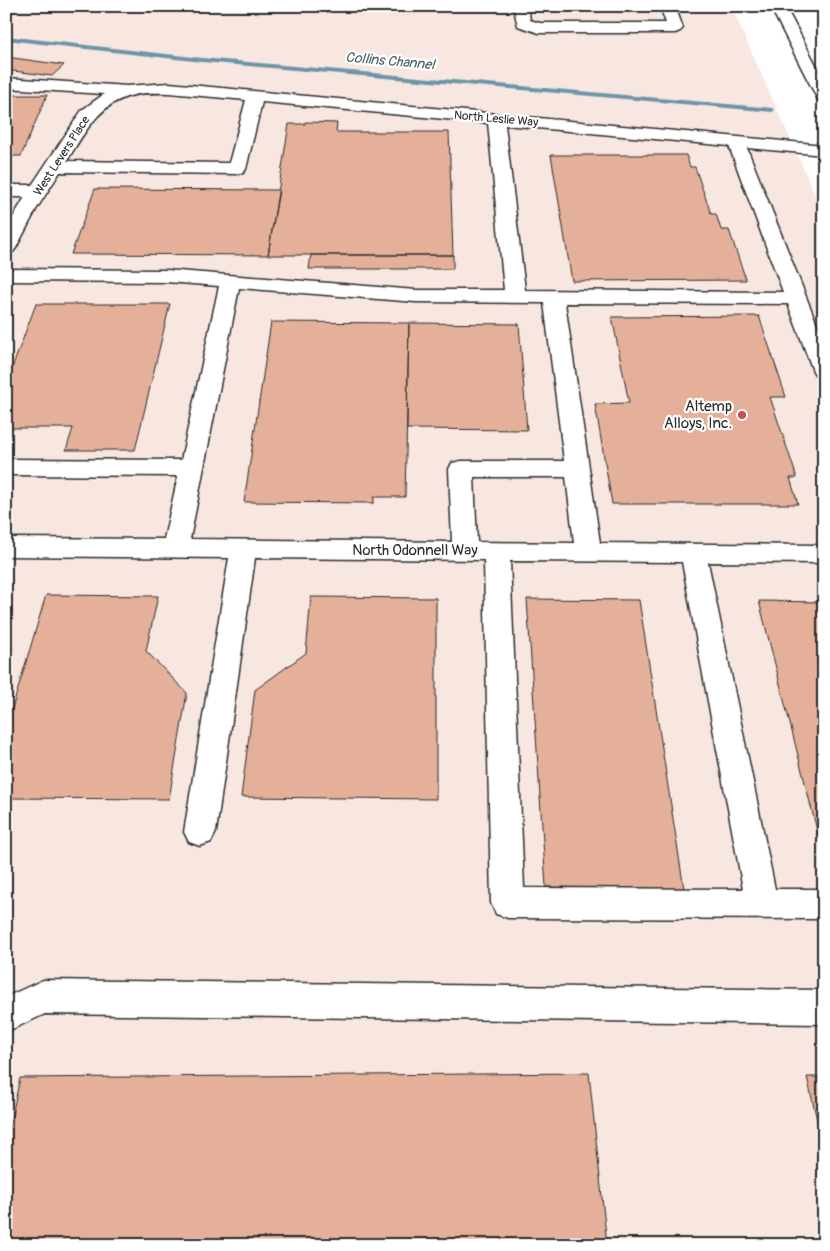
<svg xmlns="http://www.w3.org/2000/svg" width="830" height="1251" viewBox="0 0 830 1251" font-family="Pangolin,sans-serif">
  <rect width="100%" height="100%" fill="#fff"/>
  <filter id="ink" filterUnits="userSpaceOnUse"><feTurbulence type="fractalNoise" baseFrequency=".02" numOctaves="2"/><feDisplacementMap in="SourceGraphic" scale="10" xChannelSelector="R" yChannelSelector="G"/><feConvolveMatrix kernelMatrix="1 2 1 2 8 2 1 2 1" color-interpolation-filters="sRGB"/></filter>
  <g filter="url(#ink)">
    <!-- built -->
    <path fill="#f7e7e0" d="M6 6H731L824 215V1245H6Z"/>
    <g fill="none" stroke-linecap="round" stroke-linejoin="round">
      <!-- stream -->
      <path fill="#6d95a8" fill-rule="evenodd" d="M6 36 202 58 772 108 775 110 772 112 202 62 6 40Z"/>
    </g>
    <!-- building -->
    <path fill="#e5b099" stroke="#2b2b2b" d="M6 57 64 65 52 76 6 70Z
      M6 95H47L21 156H13L8 168H6Z
      M305 122 337 123 336 132H449L453 255H268L289 124H305Z
      M551 155H686L690 167H695L711 214H716L721 230H729L746 280 572 281Z
      M95 189 279 190 268 255 71 254Z
      M311 255H453V269H309Z
      M36 304H170L135 450H66L73 428H6V384Z
      M759 316 786 397H770L797 478H790L798 504H612L595 404 629 403 612 317Z
      M271 322 409 323 405 497H374V503L244 502Z
      M409 323 519 324 527 430 407 429Z
      M46 595 158 596 146 651 187 693 169 799 6 798V729Z
      M311 597 436 598V799L241 797 255 690 306 653Z
      M527 599 639 600 684 889 546 887Z
      M759 601 824 602V858Z
      M589 1073 607 1245H6V1143L20 1078Z
      M807 1077H824V1150Z"/>
    <g fill="none" stroke-linecap="round" stroke-linejoin="round">
      <!-- minor casing -->
      <g stroke="#2b2b2b" stroke-width="3">
        <path id="minor" d="M513 6H528L530 20 540 23H666L660 6H675L683 28 680 31 675 33H539L518 26Z
          M6 78 127 86 169 83 824 145V155L747 148 824 342V378L816 376 813 371 788 304 565 303 600 543 824 545V563L708 562 775 889H824V919L508 918 496 914 491 903 484 560 255 558 216 832 211 842 200 846 189 842 184 832 229 558 6 556V538L164 539 178 476 6 475V459L181 460 219 286 166 282 6 281V269L166 270 416 290H504L488 123 262 102 246 169 243 173 237 174 60 172 37 208 16 248 13 252 6 254V229L25 197H6V185H32L82 110 104 94 6 88ZM169 93 246 100 229 163 67 161C84 133 100 102 134 95 145 92 158 93 169 93ZM505 125 729 146 783 292 525 290ZM239 288 416 302 544 303 564 461H461L452 463 449 469 452 542 190 539ZM474 477H566L574 543 477 542ZM510 561 682 562 743 889 524 888Z
          M43 980 824 990V1024L45 1014 6 1032V997Z"/>
      </g>
      <!-- major casing -->
      <g stroke="#2b2b2b" stroke-width="3">
        <path id="major" d="M770 6H785L824 80V101L818 100 816 96Z"/>
      </g>
      <!-- minor -->
      <use href="#minor" fill="#fff" fill-rule="evenodd"/>
      <!-- major -->
      <use href="#major" fill="#fff" fill-rule="evenodd"/>
    </g>
  </g>
  <!-- markers -->
  <circle fill="#d1495b" stroke="#fff" stroke-width="2" cx="742" cy="415" r="5"/>
  <g text-anchor="middle" dominant-baseline="central" stroke-width="4.5" stroke-linejoin="round" paint-order="stroke">
    <!-- far-street labels -->
    <g font-size="12" fill="#2b2b2b" stroke="#fff">
      <text transform="translate(496 119) rotate(5)">North Leslie Way</text>
      <text transform="translate(62 156) rotate(-57)">West Levers Place</text>
    </g>
    <!-- far-water labels -->
    <g font-size="14" font-style="italic" fill="#4c6069" stroke="#fff">
      <text transform="translate(390 61) rotate(5)">Collins Channel</text>
    </g>
    <!-- poi labels -->
    <g font-size="15" fill="#2b2b2b" stroke="#fff" text-anchor="end">
      <text x="732" y="406">Altemp<tspan x="732" dy="17">Alloys, Inc.</tspan></text>
    </g>
    <!-- street labels -->
    <g font-size="15" fill="#2b2b2b" stroke="#fff">
      <text x="415" y="550">North Odonnell Way</text>
    </g>
  </g>
  <!-- margin -->
  <rect width="830" height="1251" fill="none" stroke="#fff" stroke-width="25"/>
  <rect x="12" y="12" width="805" height="1226" fill="none" stroke="#2b2b2b" stroke-width="2" filter="url(#ink)"/>
</svg>
